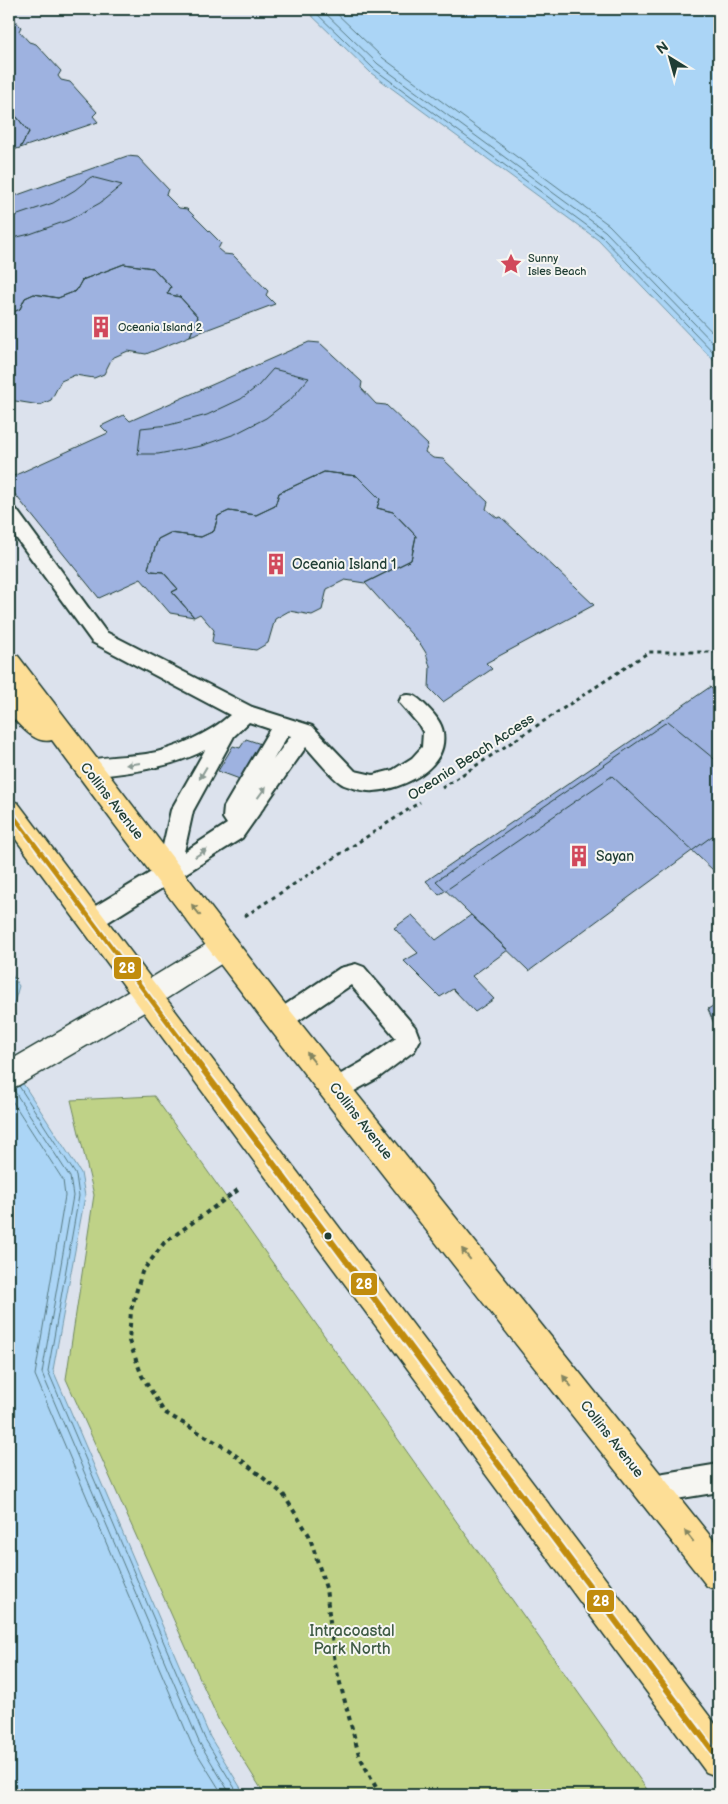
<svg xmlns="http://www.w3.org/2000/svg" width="728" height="1804" viewBox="0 0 728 1804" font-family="'Balsamiq Sans',sans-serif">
  <rect width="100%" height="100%" fill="#dce2ed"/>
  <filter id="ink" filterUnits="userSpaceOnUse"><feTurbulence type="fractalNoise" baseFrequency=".02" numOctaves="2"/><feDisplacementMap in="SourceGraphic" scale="10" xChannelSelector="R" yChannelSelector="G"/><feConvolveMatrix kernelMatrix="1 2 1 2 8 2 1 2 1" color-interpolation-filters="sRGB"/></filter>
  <g filter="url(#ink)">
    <!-- green -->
    <path fill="#bfd287" stroke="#6f885e" d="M154 1096 651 1795H265L219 1721 66 1379 94 1195 71 1100Z"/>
    <!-- water -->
    <path fill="#abd5f6" stroke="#7398a8" d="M305 9H719V366L598 240 371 73Z
      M9 971 19 986 9 1021Z
      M9 1062 81 1173 85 1196 53 1370 210 1737 245 1795H9Z"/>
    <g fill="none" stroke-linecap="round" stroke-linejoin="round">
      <!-- shore -->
      <path stroke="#577a82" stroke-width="1" d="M312 9 374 69 601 236 719 358
        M321 9 378 64 605 231 719 349
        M332 9 383 58 609 225 719 339
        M19 1086 76 1175 79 1196 48 1371 205 1739 239 1795
        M13 1089 70 1177 73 1196 42 1373 199 1742 231 1795
        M9 1096 63 1180 65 1196 35 1375 192 1745 223 1795"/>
    </g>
    <!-- building -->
    <path fill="#9eb2e0" stroke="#1f3d34" d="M9 14 21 27 19 31 29 42 36 44 61 71 58 76 61 80 70 82 97 112 93 116 98 122 20 148 29 132 16 116 9 115Z
      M9 115 16 116 29 132 20 148 9 151Z
      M127 156 138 157 168 189 166 195 179 208 187 209 221 243 218 249 224 254 233 255 268 291 266 295 275 304 190 336 198 317 180 297 167 294 171 287 153 268 124 264 82 280 76 291 58 298 34 294 25 298 20 309 9 314V198Z
      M91 177 122 185 100 203 69 220 30 234 9 239V218L53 203 75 190Z
      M124 264 153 268 171 287 167 294 180 297 198 317 190 336 146 354 128 351 112 358 104 374 94 378 75 375 61 381 51 400 40 405 9 400V314L20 309 25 298 34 294 58 298 76 291 82 280Z
      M309 342 320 343 362 382 361 388 376 404 386 405 428 445 425 452 433 458 443 459 488 502 486 509 497 518 501 517 594 605 486 663 492 669 443 702 429 688 430 667 426 653 421 645 365 583 411 560 416 536 393 512 377 508 380 499 357 476 324 472 279 493 275 506 256 515 229 511 218 516 214 531 201 537 170 533 158 539 148 568 151 571 163 572 178 589 172 592 194 617 170 613 141 579 99 598 9 487V478L108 433 101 426 124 415 130 421Z
      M273 369 309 378 291 399 266 418 235 434 201 446 158 454H138L141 428 169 425 207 415 241 399 258 386Z
      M324 472 357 476 380 499 377 508 393 512 416 536 411 560 365 583 345 580 327 589 322 610 312 615 289 611 275 619 268 643 256 650 214 644 212 641 214 630 200 614 194 617 172 592 178 589 163 572 151 571 148 568 158 539 170 533 201 537 214 531 218 516 229 511 256 515 275 506 279 493Z
      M710 687 719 696V866L713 870 612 776 439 895 426 881Z
      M668 721 719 763V831L529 971 436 881Z
      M246 739 267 746 245 781 218 771 233 746 240 748Z
      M412 915 436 940 471 915 508 950 472 976 494 999 475 1012 453 989 440 997 404 961 418 953 394 928Z
      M719 1002V1036L708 1009Z"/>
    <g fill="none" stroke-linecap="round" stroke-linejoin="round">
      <!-- service casing -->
      <g stroke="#1f3d34" stroke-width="4">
        <path id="service" d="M9 507 16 509 106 632 252 707 312 726 355 771 373 775 393 770 412 758 422 747 423 732 419 725 399 702 402 696C413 693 417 697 425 705 432 712 442 722 443 733 448 768 403 789 374 791 366 792 352 788 344 785 333 780 315 756 306 747L242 838 100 927 92 929 84 927 81 920 84 913 158 868 171 810 205 750C167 769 128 773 87 777L79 775 76 769 79 763C100 756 124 757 146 754 173 750 210 733 230 715L92 642 9 528ZM249 722 270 729 224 807 223 818 227 824 184 852 193 811 234 736ZM288 735 291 736 273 760Z
          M356 964 364 967 415 1027 420 1040 414 1051 378 1078 336 1101 327 1098 324 1090 327 1082 362 1062 396 1038 351 985 289 1027 281 1030 273 1027 269 1020 273 1013 340 968Z
          M719 1464V1492L652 1503 642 1499 638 1489 642 1479 652 1475Z"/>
      </g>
      <!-- minor casing -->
      <g stroke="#1f3d34" stroke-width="3">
        <path id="minor" d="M225 935 235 939 239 947 235 955 158 1004 19 1085 9 1089V1061L138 986 215 939Z"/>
      </g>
      <!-- primary casing -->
      <g stroke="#1f3d34" stroke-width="3">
        <path id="primary" d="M9 654 18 656 281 999 719 1547V1591L707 1586C486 1306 263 1027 52 740 35 745 20 725 9 714V689L16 692 9 681Z
          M9 800 18 803 719 1729V1777L706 1772 9 830Z"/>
      </g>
      <!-- path-far1 -->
      <path stroke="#1f3d34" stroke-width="3" stroke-dasharray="4 4" stroke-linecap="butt" d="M442 788 649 652H719
        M245 916 420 802"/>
      <!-- path -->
      <path stroke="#1f3d34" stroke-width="4" stroke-dasharray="4.5 4.5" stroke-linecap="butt" d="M238 1190 164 1243 142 1272 131 1310 129 1341 142 1376 164 1412 229 1450 283 1494 309 1535 326 1588 335 1664 359 1755 380 1795"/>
      <!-- service -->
      <use href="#service" fill="#f6f6f2" fill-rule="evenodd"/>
      <!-- minor -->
      <use href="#minor" fill="#f6f6f2" fill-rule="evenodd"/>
      <!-- primary -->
      <use href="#primary" fill="#fdde96" fill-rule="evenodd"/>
      <!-- bus-1-far1 casing -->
      <g stroke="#f6f6f2" stroke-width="8">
        <path id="bus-1-far1" d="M9 810 187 1048"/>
      </g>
      <!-- bus-1 casing -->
      <g stroke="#f6f6f2" stroke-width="10">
        <path id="bus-1" d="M186 1047 719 1759"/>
      </g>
      <!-- bus-1-far1 -->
      <use href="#bus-1-far1" stroke="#c18c0d" stroke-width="4.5"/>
      <!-- bus-1 -->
      <use href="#bus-1" stroke="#c18c0d" stroke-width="6"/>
    </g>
    <!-- one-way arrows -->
    <defs><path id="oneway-solid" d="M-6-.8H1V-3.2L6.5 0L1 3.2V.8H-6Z" transform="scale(1.25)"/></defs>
    <g fill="#8a9a93">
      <use href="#oneway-solid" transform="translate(133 764) rotate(173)"/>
      <use href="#oneway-solid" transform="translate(203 773) rotate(120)"/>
      <use href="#oneway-solid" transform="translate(262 792) rotate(-54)"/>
      <use href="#oneway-solid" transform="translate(201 853) rotate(-33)"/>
    </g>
    <g fill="#838560">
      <use href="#oneway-solid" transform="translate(196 910) rotate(-128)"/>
      <use href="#oneway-solid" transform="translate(311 1058) rotate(-128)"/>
      <use href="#oneway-solid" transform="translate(466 1254) rotate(-128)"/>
      <use href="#oneway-solid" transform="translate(567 1381) rotate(-128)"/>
      <use href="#oneway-solid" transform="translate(689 1536) rotate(-128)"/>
    </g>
  </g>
  <!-- icons -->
  <defs>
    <g id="sight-bare" transform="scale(1.725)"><path d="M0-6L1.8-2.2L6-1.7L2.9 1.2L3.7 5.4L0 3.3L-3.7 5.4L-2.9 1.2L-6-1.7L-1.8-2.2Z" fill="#d1495b" stroke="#f6f6f2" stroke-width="2.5" paint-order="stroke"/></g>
    <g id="building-bare" transform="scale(1.725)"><path d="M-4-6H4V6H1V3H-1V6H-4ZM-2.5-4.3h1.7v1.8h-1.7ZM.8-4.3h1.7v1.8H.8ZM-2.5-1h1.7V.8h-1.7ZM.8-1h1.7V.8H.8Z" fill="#d1495b" stroke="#f6f6f2" stroke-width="2.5" paint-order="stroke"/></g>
  </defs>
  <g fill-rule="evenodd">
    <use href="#sight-bare" x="511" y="264"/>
    <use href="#building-bare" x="101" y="327"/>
    <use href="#building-bare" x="276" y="564"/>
    <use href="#building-bare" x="579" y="856"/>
  </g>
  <!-- markers -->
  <circle fill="#1f3d34" stroke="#f6f6f2" stroke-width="2" cx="328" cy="1236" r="4.5"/>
  <g text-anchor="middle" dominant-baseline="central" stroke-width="4" stroke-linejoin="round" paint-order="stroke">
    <!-- far-poi labels -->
    <g font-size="11" fill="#1f3d34" stroke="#f6f6f2" text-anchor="start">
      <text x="528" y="258">Sunny<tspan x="528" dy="13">Isles Beach</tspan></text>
      <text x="118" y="327">Oceania Island 2</text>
    </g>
    <!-- poi labels -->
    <g font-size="14" fill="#1f3d34" stroke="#f6f6f2" text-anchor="start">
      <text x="292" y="564">Oceania Island 1</text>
      <text x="596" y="856">Sayan</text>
    </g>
    <!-- street labels -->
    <g font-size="14" fill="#1f3d34" stroke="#f6f6f2">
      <text transform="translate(471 757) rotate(-33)">Oceania Beach Access</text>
      <text transform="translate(112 801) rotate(52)">Collins Avenue</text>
      <text transform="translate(361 1121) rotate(52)">Collins Avenue</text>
      <text transform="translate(612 1439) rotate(52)">Collins Avenue</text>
    </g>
    <!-- near-park labels -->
    <g font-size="16" fill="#3f5b45" stroke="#f6f6f2">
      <text x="352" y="1631">Intracoastal<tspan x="352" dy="18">Park North</tspan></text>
    </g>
  </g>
  <g stroke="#f6f6f2" stroke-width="2">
    <rect x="113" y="956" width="29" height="24" rx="5" fill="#c18c0d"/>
    <rect x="350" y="1272" width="28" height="24" rx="5" fill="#c18c0d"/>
    <rect x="586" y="1589" width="29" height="24" rx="5" fill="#c18c0d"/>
  </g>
  <g font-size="14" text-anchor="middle" font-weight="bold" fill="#fff">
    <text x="127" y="973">28</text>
    <text x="364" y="1289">28</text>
    <text x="601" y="1606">28</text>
  </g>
  <!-- margin -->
  <rect width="728" height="1804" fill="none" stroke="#f6f6f2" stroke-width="30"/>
  <rect x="15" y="15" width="698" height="1774" fill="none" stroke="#1f3d34" stroke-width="2" filter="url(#ink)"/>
  <!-- north arrow -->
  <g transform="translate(670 58) rotate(323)" stroke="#f6f6f2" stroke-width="4" paint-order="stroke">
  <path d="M0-4L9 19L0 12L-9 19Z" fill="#1f3d34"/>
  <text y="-8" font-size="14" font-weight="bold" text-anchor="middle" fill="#1f3d34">N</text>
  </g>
</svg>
